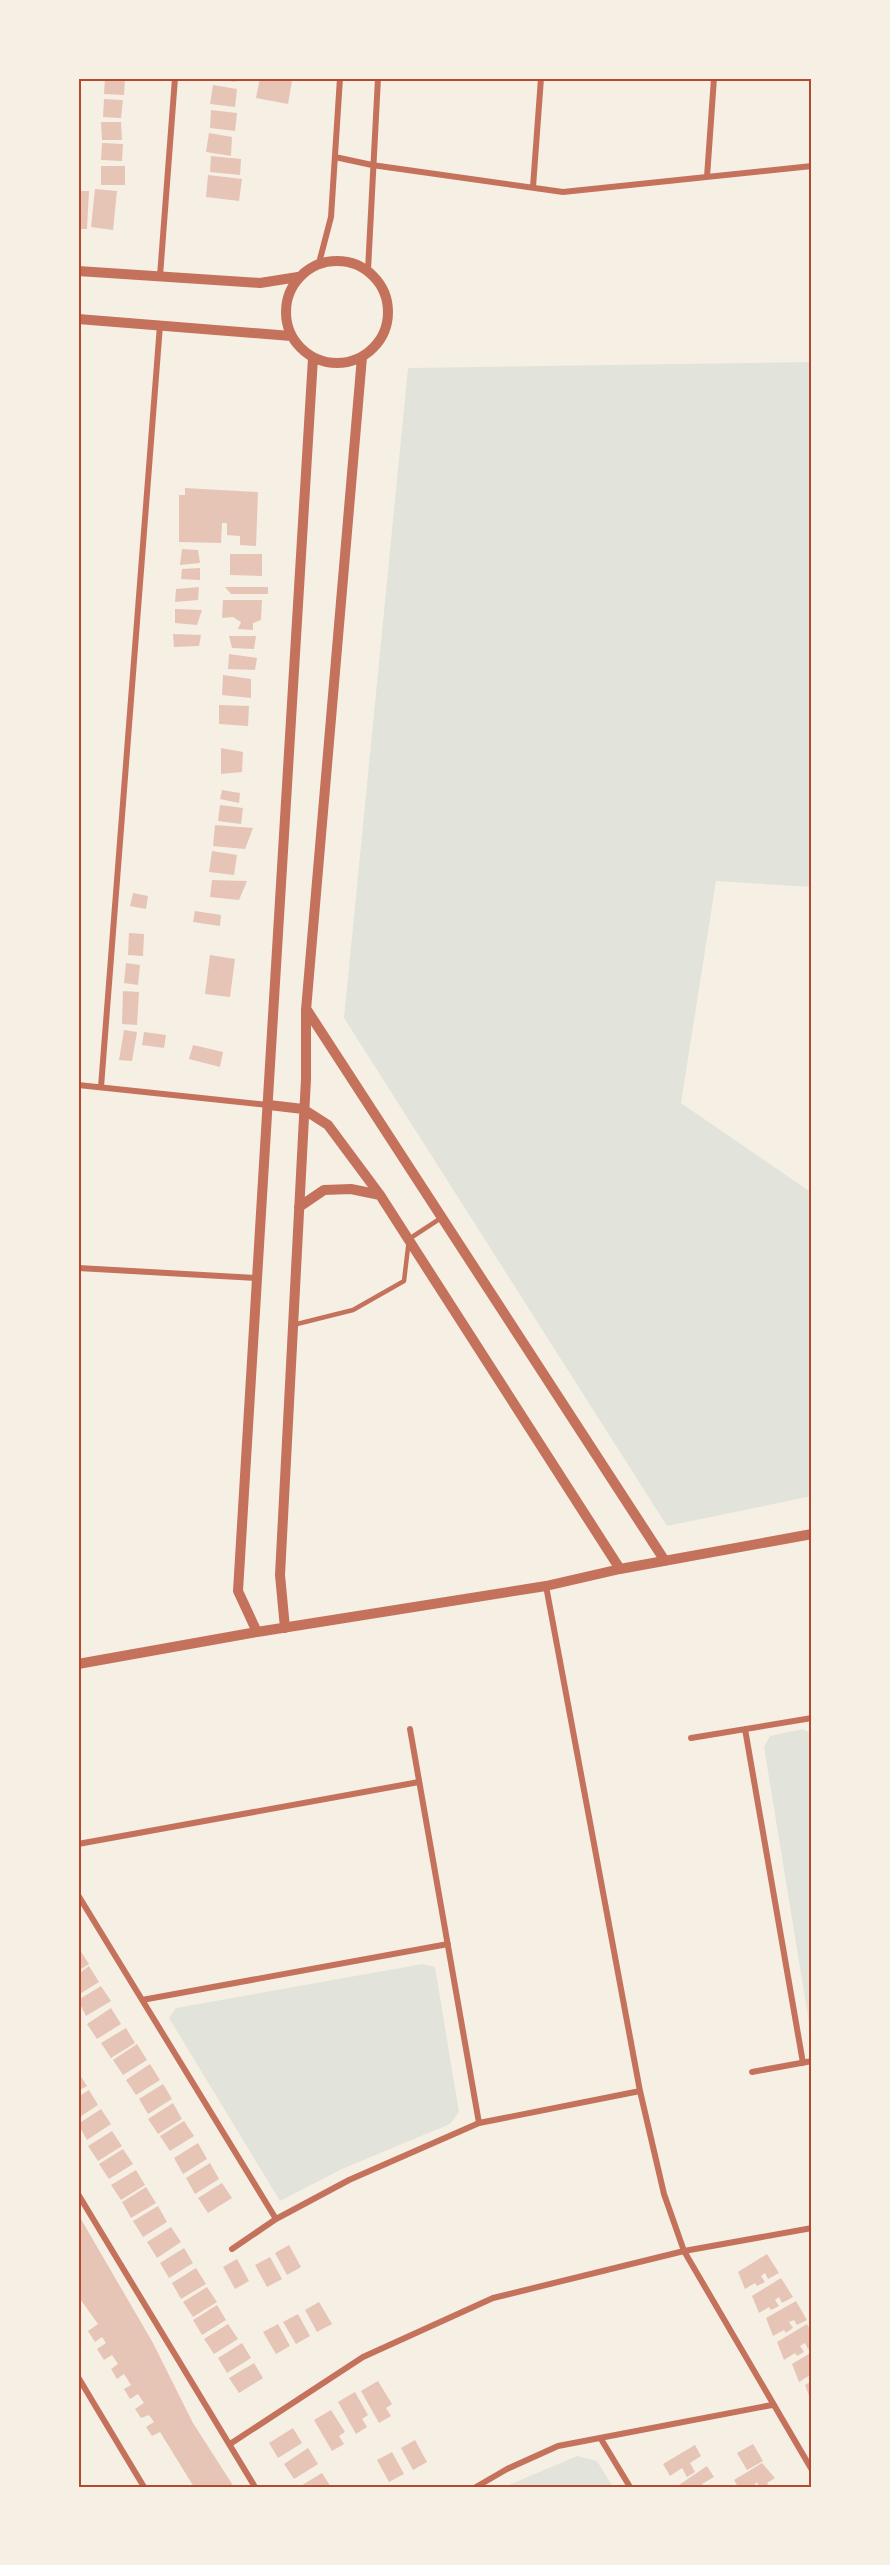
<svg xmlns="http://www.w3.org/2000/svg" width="890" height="2565" viewBox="0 0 890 2565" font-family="'DM Sans',sans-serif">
  <rect width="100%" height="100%" fill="#f6efe4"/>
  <!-- green -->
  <path fill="#e2e4dc" d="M812 362V887L716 881 681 1103 812 1193V1496L667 1526 344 1018 408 368Z
    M803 1729 812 1734V2041L764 1747 770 1736Z
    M423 1964 435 1967 459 2112 450 2124 342 2169 280 2201 169 2018 176 2008Z
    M577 2456 597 2461 613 2487H504Z"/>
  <!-- building -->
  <path fill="#e6c5b7" d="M105 78H125L124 95 104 94Z
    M212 78H236L235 82Z
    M260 78 292 81 288 104 256 98Z
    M213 85 237 89 235 107 210 104Z
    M104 99 123 100 121 118 103 117Z
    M211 110 237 113 235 131 210 128Z
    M101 122H121L122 140H102Z
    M209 133 232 137 231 156 206 152Z
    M102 143 123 144 122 161 101 160Z
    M211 156 241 159 240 175 210 172Z
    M101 166H125V185H101Z
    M208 175 242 179 239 201 206 197Z
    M95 189 117 191 113 230 91 227Z
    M78 191H89L87 229H78Z
    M185 488 258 492 256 546 240 545V536L227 535V523H222L221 543 179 542V495H185Z
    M182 549 198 550 200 563 180 565Z
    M230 554H262V576L230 575Z
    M200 568V580L181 579 182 569Z
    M199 587 198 600 175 602 176 589Z
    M225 587H268V594H231Z
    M223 600H262L261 620 253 623V630L238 629 241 622 233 617 222 618Z
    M175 609 202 610 197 625 175 623Z
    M173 634 201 635 199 646 174 647Z
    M229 636H256L254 649 232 648Z
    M229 654 257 658 255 670 228 669Z
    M223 675 251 679V698L222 695Z
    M219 705 249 706 248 726 219 724Z
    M221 748 243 752 242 772 221 774Z
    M222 790 240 793 239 803 220 799Z
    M220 805 243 808 241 824 218 821Z
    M215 825 253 828 245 849 213 846Z
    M212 851 237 855 234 875 209 872Z
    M212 880 247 881 239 900 210 897Z
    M133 893 148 896 146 909 130 906Z
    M195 911 221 915 220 926 193 922Z
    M129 933 144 934 143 956 128 955Z
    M210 955 235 959 230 997 205 994Z
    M126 963 140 965 138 985 124 983Z
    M123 991 139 992 137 1025 122 1024Z
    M124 1030 137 1032 132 1061 119 1060Z
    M144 1032 166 1035 164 1048 142 1045Z
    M193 1045 223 1052 220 1067 189 1059Z
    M78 1947 89 1964 78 1971Z
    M89 1966 99 1982 78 1995V1974Z
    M101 1986 111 2001 86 2016 78 2000Z
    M111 2008 121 2024 97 2039 87 2024Z
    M126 2028 135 2043 111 2058 101 2043Z
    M137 2044 147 2060 123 2075 113 2060Z
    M150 2064 160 2080 136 2095 126 2080Z
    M78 2072 87 2086 78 2091Z
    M163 2084 172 2099 148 2114 139 2099Z
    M89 2090 98 2105 78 2118V2097Z
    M173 2103 182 2119 158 2134 148 2119Z
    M101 2109 111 2124 87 2140 78 2124Z
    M184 2121 194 2136 170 2151 160 2136Z
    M112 2131 122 2146 98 2161 88 2146Z
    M198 2143 207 2159 183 2174 174 2158Z
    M123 2149 133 2164 109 2179 99 2164Z
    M210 2163 219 2179 195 2194 186 2178Z
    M136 2170 145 2185 121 2200 111 2185Z
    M222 2183 232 2198 208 2213 198 2198Z
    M146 2187 156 2203 131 2218 122 2202Z
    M158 2206 167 2222 143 2237 133 2221Z
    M78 2214 153 2343 193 2423 234 2487H194L160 2432 152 2436 146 2427 154 2422 149 2415 141 2418 135 2409 144 2403 138 2394 130 2399 124 2389 131 2385 124 2374 117 2379 111 2369 118 2364 112 2355 104 2360 97 2349 106 2343 102 2337 95 2342 88 2331 98 2324 78 2296Z
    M171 2227 181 2242 157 2258 147 2242Z
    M289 2245 301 2267 287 2275 275 2253Z
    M184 2248 193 2263 169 2278 160 2263Z
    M767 2254 779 2273 768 2279 765 2273 761 2276 765 2282 757 2286 755 2283 745 2289 738 2272Z
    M270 2257 282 2279 267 2287 255 2265Z
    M237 2259 249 2281 235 2289 223 2267Z
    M196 2268 206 2284 181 2299 172 2283Z
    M781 2278 793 2297 782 2303 779 2297 775 2300 779 2306 771 2310 769 2307 759 2313 752 2296Z
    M207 2287 217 2302 193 2317 183 2302Z
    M796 2301 807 2320 797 2325 794 2320 789 2322 793 2328 786 2333 784 2330 773 2336 766 2318Z
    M319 2302 332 2324 317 2332 305 2310Z
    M217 2305 226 2320 202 2335 193 2320Z
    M298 2314 310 2336 296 2344 283 2322Z
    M228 2324 238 2339 214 2354 204 2339Z
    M278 2324 290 2346 276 2354 263 2332Z
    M807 2324 812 2333V2347L808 2349 805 2343 800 2346 804 2352 797 2356 795 2353 784 2360 777 2342Z
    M242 2343 251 2358 227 2373 218 2358Z
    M812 2352V2379L810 2375 799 2382 792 2364Z
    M254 2363 263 2378 239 2393 229 2378Z
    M378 2381 392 2404 386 2408 391 2416 379 2423 361 2391Z
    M812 2381V2403L805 2385Z
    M355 2392 368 2415 362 2419 367 2427 356 2434 338 2402Z
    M331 2410 345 2432 339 2436 344 2444 332 2451 314 2420Z
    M293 2428 302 2443 278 2458 269 2443Z
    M415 2440 427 2462 413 2470 401 2448Z
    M753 2444 763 2461 747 2470 737 2453Z
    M695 2445 701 2456 690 2463 695 2472 687 2477 682 2468 670 2476 663 2464Z
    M308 2448 318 2464 294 2479 284 2464Z
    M392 2452 404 2474 389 2482 377 2460Z
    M762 2463 775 2478 767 2483 769 2486 759 2487 757 2482 753 2487H738L734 2480Z
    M707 2466 714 2477 702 2484 704 2487H676Z
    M322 2473 331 2487H299Z"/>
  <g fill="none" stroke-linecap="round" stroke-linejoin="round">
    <!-- service -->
    <path stroke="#c5725c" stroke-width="4.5" d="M293 1325 353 1310 404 1281 409 1239 441 1218"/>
    <!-- minor -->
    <path stroke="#c5725c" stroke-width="6" d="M335 157 372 165 563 192 812 166
      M707 177 714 78
      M533 187 541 78
      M319 263 331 217 340 78
      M368 270 378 78
      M160 276 175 78
      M78 1085 268 1105
      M101 1087 160 325
      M78 1268 257 1278
      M546 1586 640 2091 664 2194 684 2251 812 2470
      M410 1729 479 2123
      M745 1729 803 2063
      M691 1738 812 1718
      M78 1844 419 1782
      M78 1895 276 2219
      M142 2000 448 1944
      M752 2072 812 2061
      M78 2194 255 2487
      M232 2249 276 2219 349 2180 479 2123 640 2091
      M78 2377 144 2487
      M601 2439 630 2487
      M230 2444 363 2357 493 2298 684 2251 812 2228
      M476 2487 507 2469 558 2446 772 2405"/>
    <!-- tertiary -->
    <path stroke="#c5725c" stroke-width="10" d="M286 312a51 51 0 1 1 102 0a51 51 0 1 1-102 0Z
      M78 271 260 283 298 277
      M78 319 291 336
      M307 1010 665 1561
      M269 1105 303 1109 328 1125 380 1195 620 1569
      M299 1207 324 1190 351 1189 380 1195
      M285 1628 280 1575 306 1079V1010L362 357
      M257 1632 238 1591 313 358
      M78 1664 257 1632 546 1586 620 1569 812 1534"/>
  </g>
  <!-- border -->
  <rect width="890" height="2565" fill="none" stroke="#f6efe4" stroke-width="159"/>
  <rect x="80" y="80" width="730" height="2406" fill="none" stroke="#b5482f" stroke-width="2"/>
</svg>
